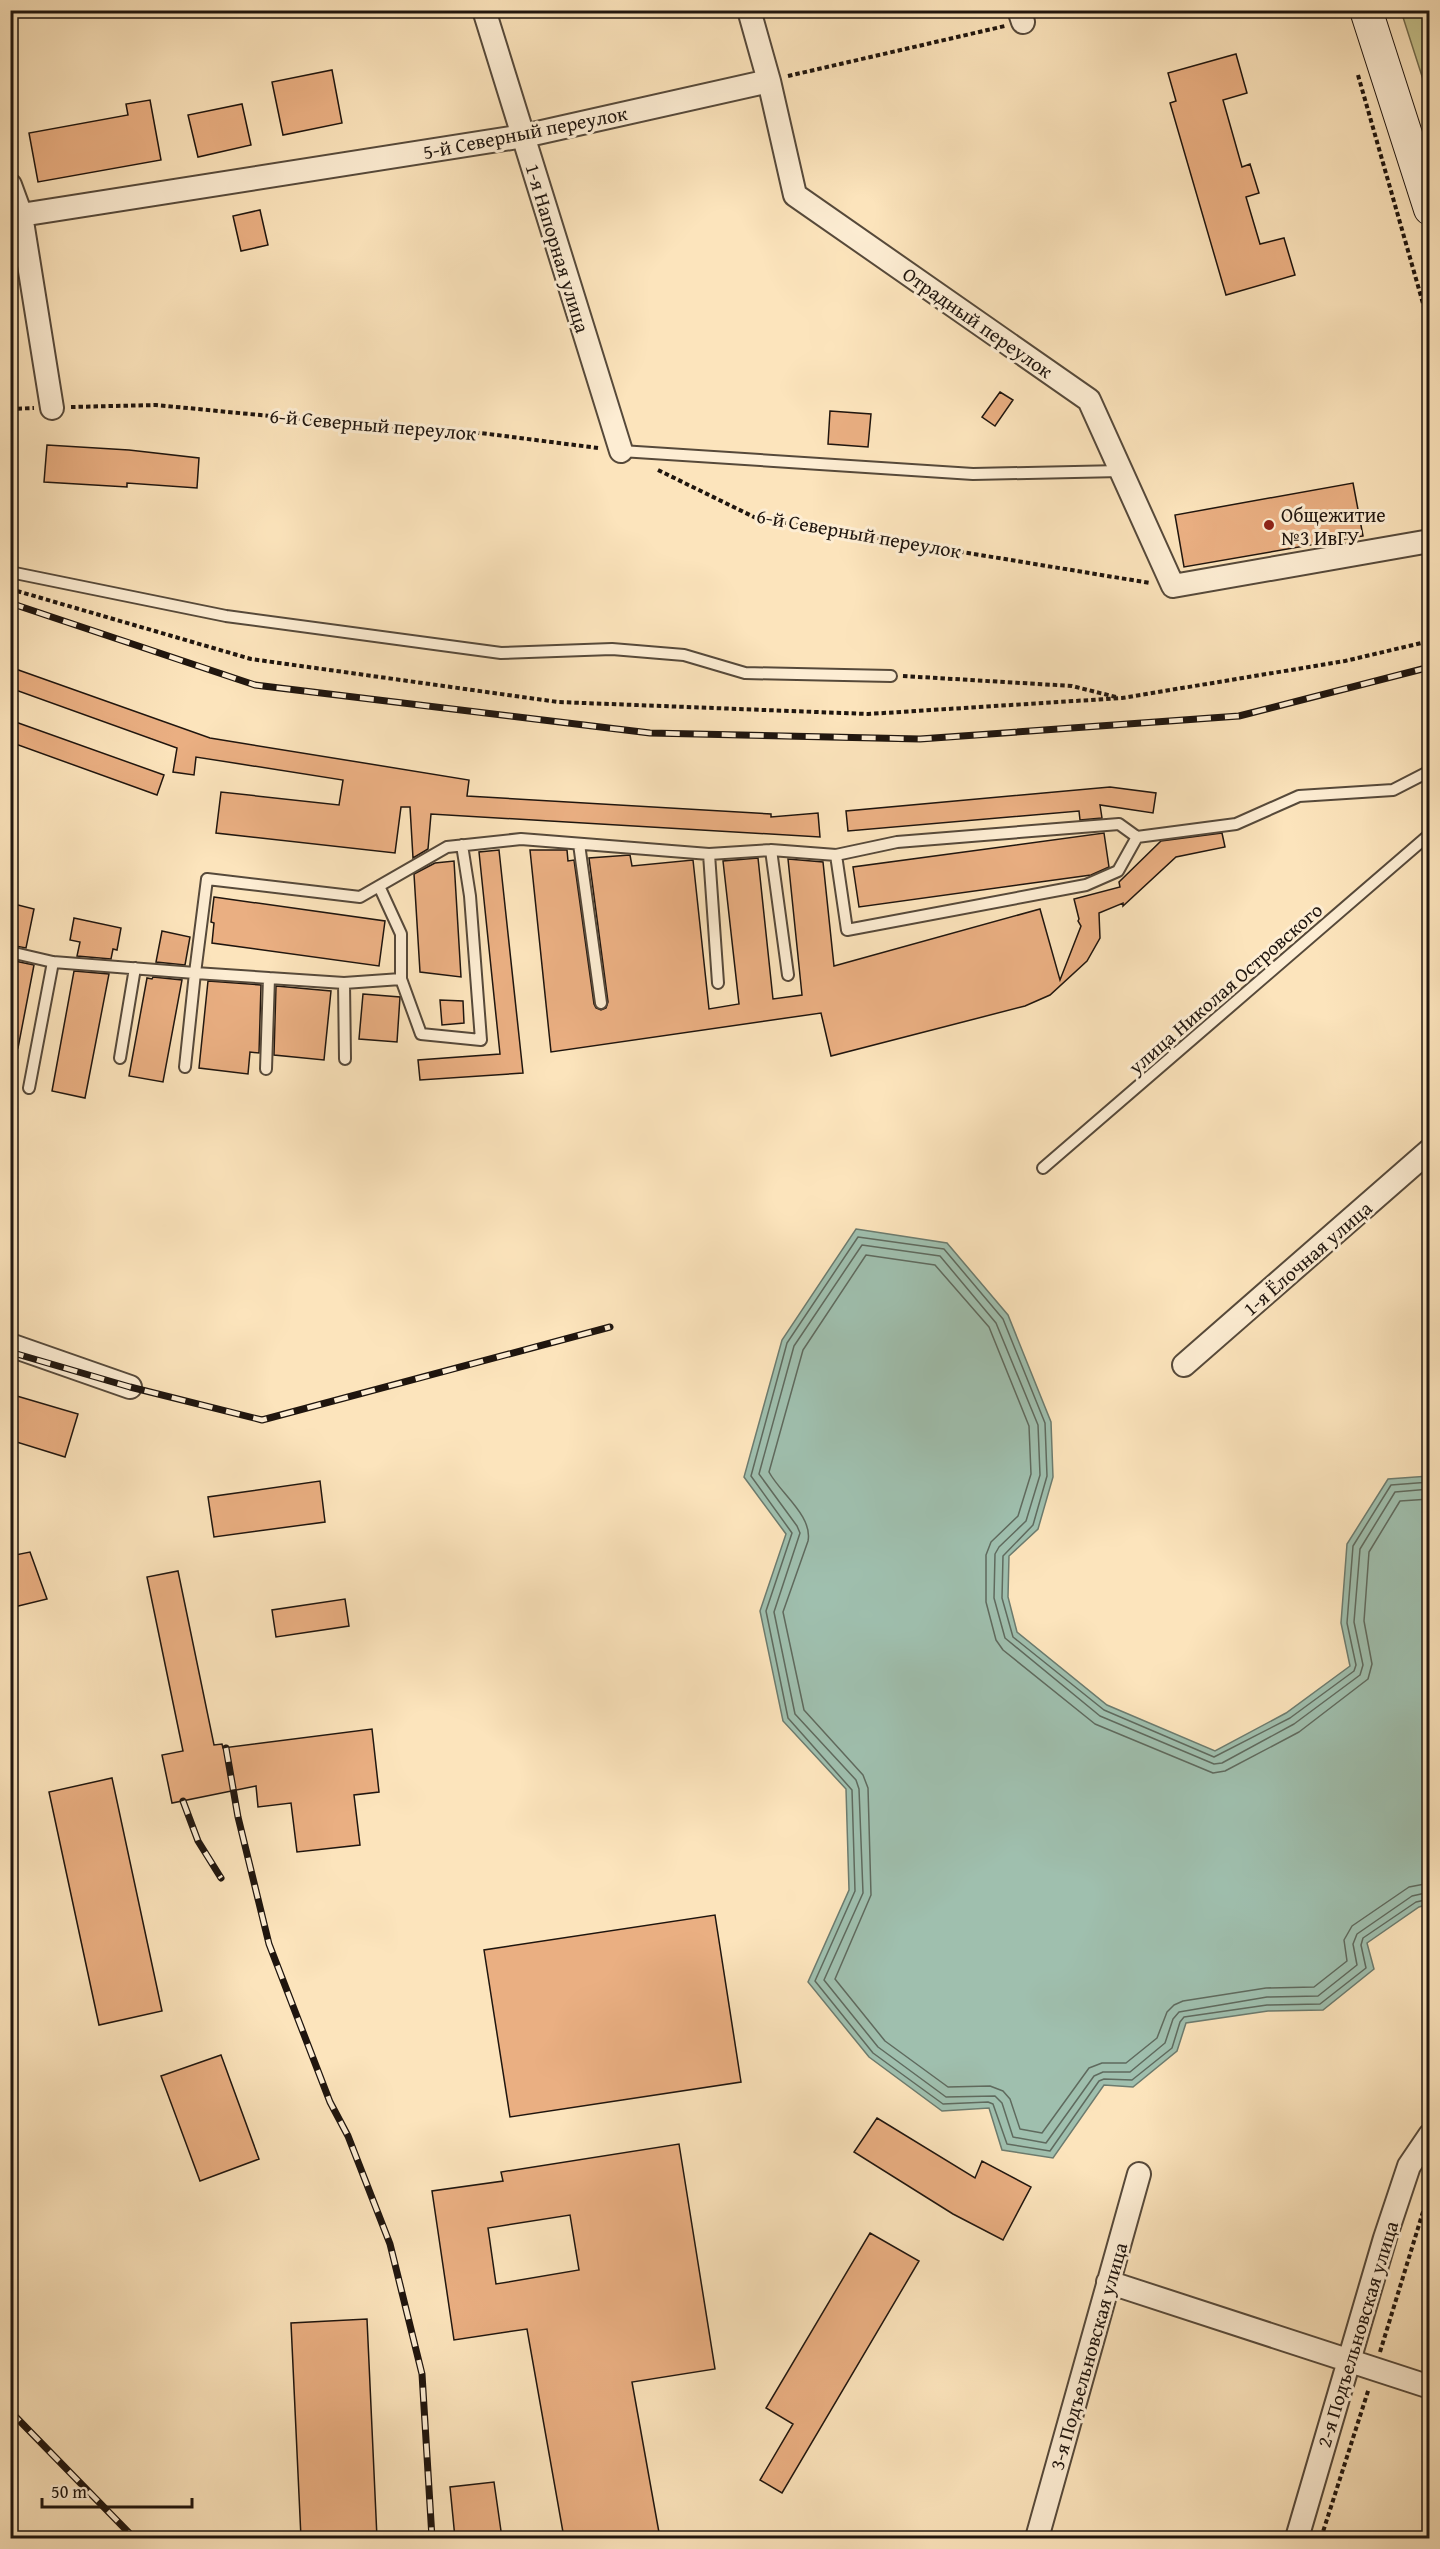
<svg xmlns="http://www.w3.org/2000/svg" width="1440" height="2549" viewBox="0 0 1440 2549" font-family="'Gentium Book Plus',serif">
  <rect width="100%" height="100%" fill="#fce4bc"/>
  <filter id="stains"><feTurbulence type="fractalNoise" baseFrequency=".00333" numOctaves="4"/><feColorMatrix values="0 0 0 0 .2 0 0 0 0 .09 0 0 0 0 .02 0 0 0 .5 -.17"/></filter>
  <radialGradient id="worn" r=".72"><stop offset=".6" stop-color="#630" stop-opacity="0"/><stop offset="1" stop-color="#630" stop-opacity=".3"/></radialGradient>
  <!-- green -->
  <path fill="#c5c28c" stroke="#726c4d" stroke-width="1.5" d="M1401 11H1429V98Z"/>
  <!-- water -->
  <path fill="#9fbfae" stroke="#6c7b6e" stroke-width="1.5" d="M856 1229 947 1243 1008 1315 1051 1422 1053 1477 1038 1529 1009 1556 1008 1597 1017 1632 1107 1705 1215 1751 1286 1713 1350 1666 1341 1623 1347 1544 1388 1479 1429 1476V1904L1419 1907 1367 1943 1374 1969 1323 2010 1268 2011 1186 2023 1177 2051 1133 2087 1104 2085 1053 2158 1002 2150 989 2108 942 2111 869 2057 808 1982 849 1890 846 1789 783 1721 760 1611 786 1534 744 1477 782 1340Z"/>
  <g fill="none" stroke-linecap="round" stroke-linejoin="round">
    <!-- shore -->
    <path stroke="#5f6a5e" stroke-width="1.5" d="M1430 1482 1391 1485 1353 1546 1347 1623 1356 1665 1354 1671 1290 1718 1214 1757 1104 1710 1013 1637 1002 1598 1003 1556 1033 1525 1047 1476 1045 1423 1003 1319 944 1249 858 1237 787 1343 751 1476 792 1533 766 1611 788 1718 852 1790 855 1891 815 1981 873 2053 943 2104 988 2102 993 2104 1007 2144 1050 2151 1099 2081 1104 2079 1132 2080 1172 2048 1180 2022 1184 2017 1267 2005 1320 2004 1366 1968 1361 1945 1363 1938 1416 1902 1430 1899
      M1430 1489 1395 1492 1360 1549 1354 1622 1363 1665 1360 1675 1294 1724 1222 1763 1214 1764 1100 1716 1005 1638 994 1598 995 1554 999 1547 1026 1521 1040 1475 1038 1425 996 1323 940 1256 862 1245 794 1346 759 1474 797 1526 800 1533 774 1612 795 1714 856 1780 859 1789 863 1893 824 1980 878 2047 946 2097 995 2096 1002 2103 1013 2137 1046 2143 1094 2076 1103 2072H1130L1165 2043 1173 2019 1179 2012 1267 1997 1318 1996 1357 1965 1353 1944 1357 1934 1412 1896 1430 1892
      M1430 1499 1400 1501 1369 1552 1364 1621 1372 1664 1368 1679 1299 1732 1225 1771 1213 1773 1095 1724 1003 1650 996 1640 986 1602V1555L991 1542 1018 1516 1031 1474 1029 1426 989 1327 935 1265 866 1255 803 1350 769 1472C780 1493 813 1516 808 1541L783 1612 804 1710 863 1775 868 1788 871 1895 835 1979 885 2041 948 2087 990 2086 1003 2091 1010 2099 1020 2129 1042 2133 1089 2068 1102 2063H1126L1157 2038 1167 2012 1174 2005 1183 2001 1266 1988 1314 1987 1347 1961 1344 1940 1352 1926 1409 1887 1430 1883"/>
  </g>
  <!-- building -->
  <path fill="#eaaf82" stroke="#1f150e" stroke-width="1.5" fill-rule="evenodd" d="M1236 54 1247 93 1223 100 1242 167 1250 164 1259 193 1246 197 1260 244 1284 238 1295 275 1226 295 1170 103 1176 101 1168 73Z
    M332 70 342 123 283 135 272 82Z
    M150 100 161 160 38 182 29 133 128 115 126 104Z
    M242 104 251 145 198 157 188 115Z
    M260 210 268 245 241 251 233 216Z
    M1000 392 1013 400 995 426 982 417Z
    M830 411 871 414 868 447 828 444Z
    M47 445 129 450 199 458 197 488 127 483V487L44 482Z
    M1353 483 1363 536 1184 567 1175 515Z
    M10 667 210 738 469 780 467 796 771 814V817L818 813 820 837 431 814 428 849 413 858 410 807H401L395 853 216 833 221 792 339 805 343 780 196 757 194 775 173 772 177 748 10 688Z
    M10 720 164 775 157 795 10 742Z
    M1110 787 1156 793 1153 813 1100 805 1102 818 1080 820 1079 811 848 831 846 811Z
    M1104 833 1109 867 1091 875 859 907 853 867Z
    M1222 833 1225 847 1176 857 1123 906V903L1099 913 1100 938 1087 961 1050 995 1025 1006 831 1056 821 1013 551 1052 530 850H567L568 861 574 860 594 1004 596 1008 601 1010 606 1008 608 1002 589 858 630 855 632 866 693 860 709 1009 739 1004 723 861 758 858 773 999 802 995 788 859 823 862 834 966 1040 909 1060 980 1081 926 1078 921 1079 919 1074 899 1120 887 1119 882 1161 841Z
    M499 850 523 1073 420 1080 418 1060 500 1054 479 852Z
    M454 861 461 977 420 972 414 874 435 863Z
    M214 897 385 921 379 966 212 943 214 923 211 922Z
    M10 903 34 909 26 948 10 945Z
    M74 918 121 928 117 950 113 949 111 959 77 956 80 942 70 940Z
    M162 931 190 937 185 965 156 962Z
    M10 960 34 965 18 1048 10 1047Z
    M74 971 109 974 85 1098 52 1091Z
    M153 977 182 980 163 1082 129 1076 147 978 152 979Z
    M208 981 261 985 259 1053 250 1052 248 1074 199 1068Z
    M276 986 331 991 324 1060 274 1055Z
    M363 994 400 997 397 1042 359 1039Z
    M440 1000 463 1001 464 1023 442 1025Z
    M10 1394 78 1414 65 1457 10 1440Z
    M320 1481 325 1522 214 1537 208 1497Z
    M30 1552 47 1599 10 1608V1556Z
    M178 1571 214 1745 222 1744 223 1748 372 1729 379 1792 354 1795 360 1845 297 1852 291 1803 258 1807 256 1786 172 1803 162 1755 183 1751 147 1577Z
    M345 1599 349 1626 276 1637 272 1610Z
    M112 1778 162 2011 99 2025 49 1792Z
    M715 1915 741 2082 510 2117 484 1950Z
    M221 2055 259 2159 200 2181 161 2076Z
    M877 2118 975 2178 982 2161 1031 2187 1003 2240 953 2214 854 2152Z
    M679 2144 715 2369 632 2382 660 2538H564L527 2329 454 2340 432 2191 503 2181 501 2172ZM570 2215 579 2270 496 2284 488 2228Z
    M870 2233 919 2261 782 2493 760 2480 793 2424 766 2408Z
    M367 2319 377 2538H301L291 2323Z
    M494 2482 502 2538H455L450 2487Z"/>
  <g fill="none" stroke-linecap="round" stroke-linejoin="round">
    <!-- lane casing -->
    <g stroke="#56493a" stroke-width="14">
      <path id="lane" d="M621 451 973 474 1121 471
        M10 572 226 616 501 653 612 649 684 655 745 673 891 676
        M579 844 601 1003
        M771 850 788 975
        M709 854 718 983
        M836 855 847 930 1086 885 1118 871 1137 837
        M10 952 53 962 195 973 207 879 360 897 447 847 521 839 709 854 771 850 836 855 897 842 1119 824 1137 837 1236 824 1299 796 1393 790 1430 771
        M401 979 421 1034 481 1040 470 896 462 845
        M344 983 345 1059
        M120 1058 135 968
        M185 1067 195 973 344 983 401 979V934L379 886
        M266 1069 269 978
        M29 1088 53 962
        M1043 1168 1430 834"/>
    </g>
    <!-- street casing -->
    <g stroke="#56493a" stroke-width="26">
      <path id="street" d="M484 10 621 451
        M749 10 769 81 795 195 1089 400 1173 586 1430 541
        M1019 10 1023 22
        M10 185 21 215 52 408
        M21 215 524 136 769 81
        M10 1345 130 1387
        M1184 1365 1430 1150
        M1108 2282 1430 2387
        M1037 2538 1139 2174
        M1297 2538 1385 2238 1409 2166 1430 2135"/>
    </g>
    <!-- secondary casing -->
    <g stroke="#1f150e" stroke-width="34">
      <path id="secondary" d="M1366 10 1430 209"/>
    </g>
    <!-- path -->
    <path stroke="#1f150e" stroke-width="4" stroke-dasharray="4.5 3" stroke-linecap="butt" d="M1358 75 1430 328
      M788 76 1005 26
      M71 407 156 405 363 425 481 433 598 448
      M10 409 34 408
      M658 470 756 518 1150 583
      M17 591 251 659 558 702 868 714 1122 698 1345 661 1430 641
      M903 676 1072 686 1116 697
      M1380 2352 1430 2189
      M1321 2538 1369 2388"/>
    <!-- lane -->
    <use href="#lane" stroke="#fdedd3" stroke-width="10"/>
    <!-- street -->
    <use href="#street" stroke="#fdedd3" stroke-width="22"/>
    <!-- secondary -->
    <use href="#secondary" stroke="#fdedd3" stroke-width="32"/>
    <!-- rail casing -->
    <g stroke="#1f150e" stroke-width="7">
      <path id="rail" d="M10 603 255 685 650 733 920 739 1239 716 1430 667
        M10 1352 130 1387 262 1420 610 1327
        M226 1748 238 1817 269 1944 330 2102 348 2136 390 2244 422 2374 432 2538
        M183 1801 198 1841 221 1878
        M10 2411 134 2538"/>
    </g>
    <!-- rail -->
    <use href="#rail" stroke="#fdedd3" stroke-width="4.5" stroke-dasharray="14" stroke-linecap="butt"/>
  </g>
  <!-- markers -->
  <circle fill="#8f2418" stroke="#fdedd3" stroke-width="2" cx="1269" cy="525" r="6"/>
  <g text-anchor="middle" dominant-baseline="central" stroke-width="6" stroke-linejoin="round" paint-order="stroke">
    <!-- street labels -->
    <g font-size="20" fill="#1f150e" stroke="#fdedd3">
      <text transform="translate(525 132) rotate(-11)">5-й Северный переулок</text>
      <text transform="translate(558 248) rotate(73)">1-я Напорная улица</text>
      <text transform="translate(978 322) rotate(35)">Отрадный переулок</text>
      <text transform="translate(373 424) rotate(5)">6-й Северный переулок</text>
      <text transform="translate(859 533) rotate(10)">6-й Северный переулок</text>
      <text transform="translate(1225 988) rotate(-41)">улица Николая Островского</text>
      <text transform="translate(1307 1258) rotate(-41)">1-я Ёлочная улица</text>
      <text transform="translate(1357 2334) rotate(-73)">2-я Подъельновская улица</text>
      <text transform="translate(1088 2356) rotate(-74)">3-я Подъельновская улица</text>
    </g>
    <!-- poi labels -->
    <g font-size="20" fill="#1f150e" stroke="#fdedd3" text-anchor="start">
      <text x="1281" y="514">Общежитие<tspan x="1281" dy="23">№3 ИвГУ</tspan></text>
    </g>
  </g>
  <!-- margin -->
  <rect width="1440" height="2549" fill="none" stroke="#fce4bc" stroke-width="36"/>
  <rect x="12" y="12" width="1416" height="2525" fill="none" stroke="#1f150e" stroke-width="3"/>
  <rect x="18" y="18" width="1404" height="2513" fill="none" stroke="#1f150e" stroke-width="1.5"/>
  <!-- scale -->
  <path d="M42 2498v9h150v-9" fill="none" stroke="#1f150e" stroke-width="3"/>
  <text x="51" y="2498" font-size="18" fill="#1f150e" stroke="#fdedd3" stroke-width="4.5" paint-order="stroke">50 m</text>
  <rect width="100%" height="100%" filter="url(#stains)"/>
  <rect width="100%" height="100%" fill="url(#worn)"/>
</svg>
